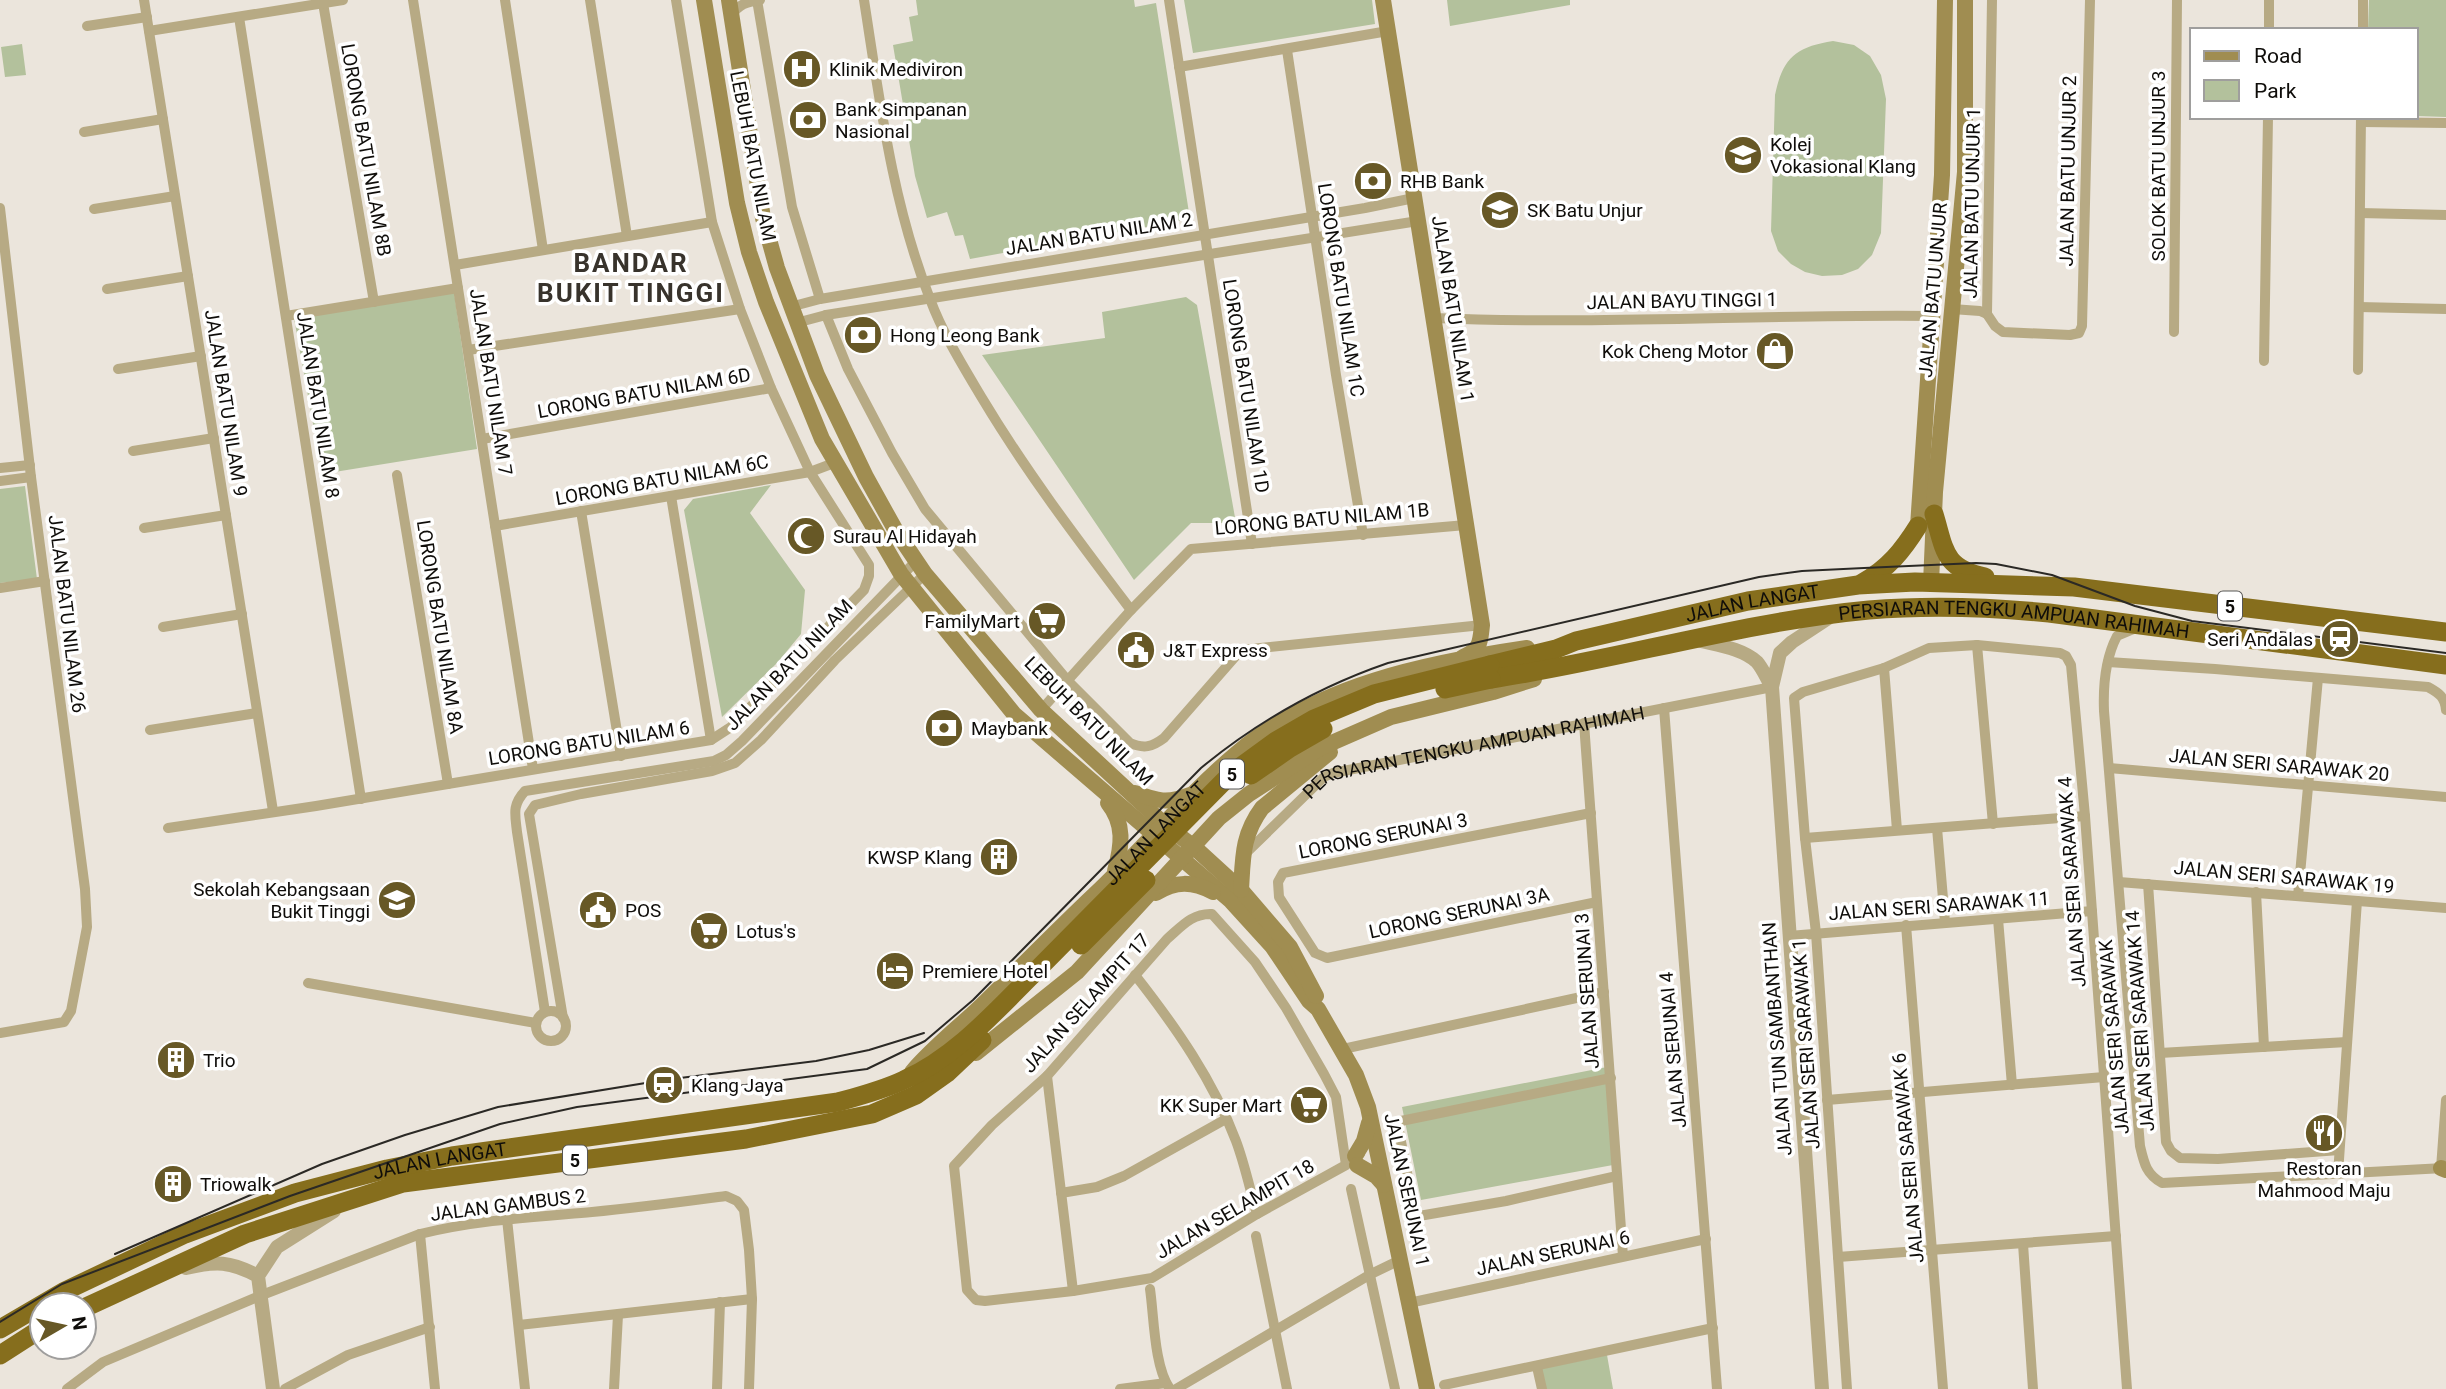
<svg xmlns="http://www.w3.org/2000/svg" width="2446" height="1389" viewBox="0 0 2446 1389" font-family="Roboto,sans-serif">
  <rect width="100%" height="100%" fill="#ebe5dc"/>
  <!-- green -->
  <path fill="#b3c19c" d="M916 0H1134L1135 7 1156 3 1190 219 970 259 963 235 955 236 947 212 927 218 915 176 893 45 913 41 909 17 918 15Z
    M1184 0H1372L1375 24 1193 53Z
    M1447 0H1570V5L1450 26Z
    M2369 0H2446V117L2416 116V30H2368Z
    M1833 41 1854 45 1870 56 1881 75 1886 99 1881 233 1872 255 1858 269 1842 275 1822 276 1805 272 1791 264 1778 251 1771 231 1775 95C1783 57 1796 47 1833 41Z
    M22 44 26 75 5 77 1 47Z
    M454 292 477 449 322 474 294 318Z
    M1186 297 1197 305 1236 523H1191L1134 580 982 355 1105 338 1102 312Z
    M771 485 750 513 805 590 801 634 777 663 722 717 684 510 693 499Z
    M25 486 37 579 0 583V489Z
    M1607 1067 1613 1165 1421 1200 1402 1107Z
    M1607 1355 1613 1389H1545L1540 1369Z"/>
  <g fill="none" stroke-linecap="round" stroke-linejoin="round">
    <!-- minor -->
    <g stroke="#b7aa84" stroke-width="10">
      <path d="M144 0 273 811"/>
      <path d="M413 0 533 769"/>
      <path d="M505 0 543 250"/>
      <path d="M590 0 627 236"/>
      <path d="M757 0 792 207 820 299"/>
      <path d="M864 0C880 102 892 202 930 299 943 334 963 366 982 398 1027 473 1078 540 1131 610"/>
      <path d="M1169 0 1252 544"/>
      <path d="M1992 0 1987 314 1995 326 2003 332 2070 335 2079 333 2082 326 2090 0"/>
      <path d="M323 3 374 302"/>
      <path d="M731 16C739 4 746 2 760 0"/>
      <path d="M239 17 361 799"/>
      <path d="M87 26 147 17"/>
      <path d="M2269 30V0"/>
      <path d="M2363 30V0"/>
      <path d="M149 31 343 0"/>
      <path d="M1287 50 1336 375 1363 535"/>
      <path d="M1179 67 1388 31"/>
      <path d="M2361 122 2446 123"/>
      <path d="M84 132 163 119"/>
      <path d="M0 208 31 477 85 889 87 927 71 1011 64 1022 0 1033"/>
      <path d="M94 209 175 196"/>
      <path d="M2360 213 2446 215"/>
      <path d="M455 265 712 222"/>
      <path d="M107 289 188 276"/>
      <path d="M790 307 820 299 1365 208 1414 198"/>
      <path d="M2359 307 2446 309"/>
      <path d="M1952 309 1980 311 1987 314"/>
      <path d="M826 315 848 369 892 453 925 509 1068 681 1130 743C1144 749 1152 747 1164 738L1241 650 1482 625"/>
      <path d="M286 316 458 288"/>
      <path d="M1433 318C1600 325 1766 314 1932 316"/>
      <path d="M796 323 826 315 1418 221"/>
      <path d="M2174 332 2177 0"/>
      <path d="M468 350 740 309"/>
      <path d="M2264 361 2268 117"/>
      <path d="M118 369 201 356"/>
      <path d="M2358 370 2361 117"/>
      <path d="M482 439 771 388"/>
      <path d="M133 451 214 438"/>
      <path d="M0 468 30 465"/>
      <path d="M397 475 448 784"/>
      <path d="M0 481 31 477"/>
      <path d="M671 496 711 740"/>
      <path d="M581 511 621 756"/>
      <path d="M495 526 810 472 834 463"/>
      <path d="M144 528 226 515"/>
      <path d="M0 588 45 581"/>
      <path d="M163 627 242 614"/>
      <path d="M2136 628 2117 636C2105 659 2103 686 2104 711L2140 1146C2144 1163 2146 1174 2162 1183L2444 1168"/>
      <path d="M1977 645 1993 824"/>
      <path d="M2108 662 2215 669 2428 687C2439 693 2445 697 2446 710"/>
      <path d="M1884 668 1897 830"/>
      <path d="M1664 708 1717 1389"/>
      <path d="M1041 710 1131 610 1191 549 1466 525"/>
      <path d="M1584 723 1623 1256"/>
      <path d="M150 730 257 713"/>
      <path d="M2109 768 2446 797"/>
      <path d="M1591 813 1283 873 1278 882 1279 897 1315 953 1327 958 1597 902"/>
      <path d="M168 828 316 806 711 740 731 727 864 590 869 576V565L810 472 771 388 740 309 712 222 676 0"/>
      <path d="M1937 828 1945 922"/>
      <path d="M1805 838 2085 816"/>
      <path id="s1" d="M1245 854 1324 777 1333 773 1772 687"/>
      <path d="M2119 882 2446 908"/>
      <path d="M2148 884 2166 1142 2171 1151 2180 1158 2218 1159 2339 1150"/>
      <path d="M2256 892 2264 1047"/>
      <path d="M2298 896 2318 678"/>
      <path d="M1998 919 2012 1085"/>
      <path d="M1906 925 1943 1389"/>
      <path d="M1789 936 2092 911"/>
      <path d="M1135 975C1175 1026 1213 1080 1236 1141 1245 1165 1250 1190 1257 1214"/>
      <path d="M308 983 536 1023"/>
      <circle cx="551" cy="1026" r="15"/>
      <path d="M545 1012 517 832C515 814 512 805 525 791L714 761 726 755 742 741 916 561"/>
      <path d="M563 1018 529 814 535 805 581 794 712 771 735 763 761 740 835 660 925 574"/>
      <path d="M1343 1049 1604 992"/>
      <path d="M2160 1053 2347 1042"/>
      <path d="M1047 1076 1073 1291"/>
      <path d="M1611 1078 1401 1121 1398 1126 1414 1209 1419 1216 1506 1201 1617 1176"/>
      <path d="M1827 1100 2104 1077"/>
      <path d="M1346 1165 1336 1097 1324 1074 1286 1008 1255 962 1212 914C1192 913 1181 927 1167 939L1047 1076 992 1125 954 1166 967 1290 976 1300 985 1301 1073 1291 1152 1278 1257 1214 1346 1165 1352 1158 1360 1154"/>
      <path d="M2441 1168 2446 1100"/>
      <path d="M2338 1174 2357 901"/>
      <path d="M1351 1189 1395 1389"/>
      <path d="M1061 1193 1097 1187 1124 1176 1226 1119"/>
      <path d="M507 1219 525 1389"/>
      <path d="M420 1234 435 1389"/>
      <path d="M1256 1236 1287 1389"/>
      <path d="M2023 1244 2033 1389"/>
      <path d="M1838 1257 2116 1236"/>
      <path d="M1150 1289C1154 1316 1154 1367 1170 1389"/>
      <path d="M1409 1303 1706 1239"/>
      <path d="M519 1325 752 1299"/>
      <path d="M1537 1367 1542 1389"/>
      <path d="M1444 1385 1713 1328"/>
      <path d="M67 1389 103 1362 262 1295 420 1234C476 1220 534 1217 592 1212 637 1208 681 1202 726 1196L737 1201 744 1210 749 1250 752 1299 749 1389"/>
      <path d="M285 1389 348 1355 430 1327"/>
      <path d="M614 1389 618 1315"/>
      <path d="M717 1389 720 1302"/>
      <path d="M1120 1389 1166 1383"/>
      <path d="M1176 1389 1371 1274 1400 1260"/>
      <path d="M1847 1389 1816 933 1805 838 1794 698 1803 692 1884 668 1929 648 1977 645 2060 653 2066 656 2071 665 2085 816 2127 1389"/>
    </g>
    <!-- tertiary -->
    <path stroke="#b7aa84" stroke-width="14" d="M1697 640C1716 645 1742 648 1757 662 1763 669 1767 679 1772 687
      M186 1268C216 1261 230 1261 258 1276
      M273 1389 258 1276 277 1247 334 1211
      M1822 1389 1772 687 1780 653 1792 642 1830 617"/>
    <!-- secondary -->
    <g stroke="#a08d51" stroke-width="16">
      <path d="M704 0 737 203 749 252 766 302 822 439 901 574 1014 714 1231 901 1272 946 1309 1001 1318 1009 1356 1075 1368 1107 1427 1389"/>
      <path d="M729 0 763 218 777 268 817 375 866 477 896 531 925 574 1041 710 1164 824 1194 847 1241 890 1290 947 1316 996"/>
      <path d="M1383 0 1482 625C1480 643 1481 649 1463 657"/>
      <path d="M1918 526 1942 175 1945 0"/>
      <path d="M1931 583 1935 492 1965 172V0"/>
      <path d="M1135 793C1158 801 1167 804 1190 795"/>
      <path d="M1108 803C1125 824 1122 846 1115 871"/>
      <path d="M1241 890C1243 857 1242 835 1262 808L1330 752"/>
      <path d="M1156 893C1176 881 1192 881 1213 892"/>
      <path d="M976 1053 1077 972 1219 818 1249 794 1320 748 1391 717 1493 692 1534 679"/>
      <path id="s2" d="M912 1072C932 1048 958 1028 981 1006 1019 969 1056 931 1094 895 1143 849 1186 796 1237 753 1317 685 1426 663 1527 648"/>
      <path d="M1355 1156 1364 1141 1369 1123"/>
      <path d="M1357 1165 1376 1176 1384 1185"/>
      <path d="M2441 1168 2446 1170"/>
    </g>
    <!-- trunk -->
    <g stroke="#866e1d" stroke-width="19">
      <path d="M1934 514C1945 550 1943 568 1985 577"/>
      <path d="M1862 583C1888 569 1903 550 1918 526"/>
      <path id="s3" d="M1490 665 1556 649 1576 641 1748 601 1858 585 1915 582 2074 587 2446 632"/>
      <path id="s4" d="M1491 679C1618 660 1741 622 1869 610 1929 605 1989 607 2049 613L2446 665"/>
      <path d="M84 1308 245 1234 403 1183 746 1139 872 1114 916 1095 947 1073 982 1040"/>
      <path id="s5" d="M0 1329 65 1291 185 1234 295 1193 387 1169 452 1156 838 1102C860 1096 883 1090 904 1080 954 1058 994 1013 1032 975"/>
      <path d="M0 1355 42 1328"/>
    </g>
    <!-- tram -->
    <path stroke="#2b2925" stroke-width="2" d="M115 1254 322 1164 405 1135 498 1107 664 1080 816 1061 869 1050 924 1033
      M0 1322 62 1284 290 1196 500 1124 577 1107 867 1069 925 1041 973 1000 1201 768C1258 721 1318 687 1388 663L1759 577 1802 571 1864 568 1976 563 1996 564 2052 575 2135 606 2192 621 2446 653"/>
    <!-- trunk-bridge -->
    <path stroke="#866e1d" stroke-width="19" d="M1445 689 1491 679
      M1251 775 1290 748 1323 729
      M1081 945 1146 880
      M1032 975 1232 773 1276 741 1314 719 1374 694 1490 665"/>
  </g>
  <!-- icons -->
  <defs>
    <g id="hospital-disc" transform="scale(2.0125)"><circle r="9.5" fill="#675826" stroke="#fff"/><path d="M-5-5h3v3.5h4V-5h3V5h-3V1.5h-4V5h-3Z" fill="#fff"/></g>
    <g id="bank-disc" transform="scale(2.0125)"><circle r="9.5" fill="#675826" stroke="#fff"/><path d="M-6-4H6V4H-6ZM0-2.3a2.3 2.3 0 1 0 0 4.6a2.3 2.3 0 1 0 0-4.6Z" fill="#fff"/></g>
    <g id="school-disc" transform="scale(2.0125)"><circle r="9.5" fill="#675826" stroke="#fff"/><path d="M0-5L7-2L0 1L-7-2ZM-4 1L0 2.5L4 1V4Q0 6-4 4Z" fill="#fff"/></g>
    <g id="shop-disc" transform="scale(2.0125)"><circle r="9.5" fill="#675826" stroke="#fff"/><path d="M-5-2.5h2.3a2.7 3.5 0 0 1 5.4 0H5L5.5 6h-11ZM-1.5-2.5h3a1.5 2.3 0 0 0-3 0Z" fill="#fff"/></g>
    <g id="mosque-disc" transform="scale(2.0125)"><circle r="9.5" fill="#675826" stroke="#fff"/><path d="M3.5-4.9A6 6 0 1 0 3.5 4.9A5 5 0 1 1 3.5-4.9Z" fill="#fff"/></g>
    <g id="supermarket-disc" transform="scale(2.0125)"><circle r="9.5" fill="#675826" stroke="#fff"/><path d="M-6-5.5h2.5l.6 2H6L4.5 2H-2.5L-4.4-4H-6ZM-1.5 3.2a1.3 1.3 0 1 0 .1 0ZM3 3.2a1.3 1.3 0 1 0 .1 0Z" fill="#fff"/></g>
    <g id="station-disc" transform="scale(2.0125)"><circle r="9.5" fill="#675826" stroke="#fff"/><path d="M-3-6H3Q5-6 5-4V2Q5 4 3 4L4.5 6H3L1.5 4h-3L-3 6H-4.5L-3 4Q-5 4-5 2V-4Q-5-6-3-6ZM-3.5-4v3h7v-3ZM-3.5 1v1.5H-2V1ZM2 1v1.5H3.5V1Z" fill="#fff"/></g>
    <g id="civic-disc" transform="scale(2.0125)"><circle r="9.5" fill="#675826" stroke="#fff"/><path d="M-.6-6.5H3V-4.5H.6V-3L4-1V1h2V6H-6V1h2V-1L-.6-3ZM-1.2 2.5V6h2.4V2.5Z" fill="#fff"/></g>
    <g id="building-disc" transform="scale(2.0125)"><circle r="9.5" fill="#675826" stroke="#fff"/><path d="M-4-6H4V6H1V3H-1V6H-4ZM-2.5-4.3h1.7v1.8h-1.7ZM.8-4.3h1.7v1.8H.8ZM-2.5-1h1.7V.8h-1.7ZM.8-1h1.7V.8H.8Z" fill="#fff"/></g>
    <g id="hotel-disc" transform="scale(2.0125)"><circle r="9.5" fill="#675826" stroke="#fff"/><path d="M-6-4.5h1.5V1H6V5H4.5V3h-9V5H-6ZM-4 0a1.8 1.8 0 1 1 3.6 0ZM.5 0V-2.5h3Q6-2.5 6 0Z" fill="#fff"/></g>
    <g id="restaurant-disc" transform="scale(2.0125)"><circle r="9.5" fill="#675826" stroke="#fff"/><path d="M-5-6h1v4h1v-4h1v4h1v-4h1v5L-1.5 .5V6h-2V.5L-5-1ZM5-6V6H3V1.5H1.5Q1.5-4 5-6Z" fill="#fff"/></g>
  </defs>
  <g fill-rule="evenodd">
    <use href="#hospital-disc" x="802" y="69"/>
    <use href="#bank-disc" x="808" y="120"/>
    <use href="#school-disc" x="1743" y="155"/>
    <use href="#bank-disc" x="1373" y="181"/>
    <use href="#school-disc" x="1500" y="210"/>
    <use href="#bank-disc" x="863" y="335"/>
    <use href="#shop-disc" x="1775" y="351"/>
    <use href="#mosque-disc" x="806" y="536"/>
    <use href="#supermarket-disc" x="1047" y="621"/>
    <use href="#station-disc" x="2340" y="639"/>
    <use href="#civic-disc" x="1136" y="650"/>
    <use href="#bank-disc" x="944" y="728"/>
    <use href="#building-disc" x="999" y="857"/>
    <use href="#school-disc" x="397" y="900"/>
    <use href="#civic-disc" x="598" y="910"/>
    <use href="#supermarket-disc" x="709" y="931"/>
    <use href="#hotel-disc" x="895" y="971"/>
    <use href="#building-disc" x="176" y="1060"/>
    <use href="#station-disc" x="664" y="1085"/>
    <use href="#supermarket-disc" x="1309" y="1105"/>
    <use href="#restaurant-disc" x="2324" y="1133"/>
    <use href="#building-disc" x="173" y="1184"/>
  </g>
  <g text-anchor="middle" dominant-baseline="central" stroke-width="7" stroke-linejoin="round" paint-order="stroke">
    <!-- shield labels -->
    <g fill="#fff" stroke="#575654" stroke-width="2">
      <rect x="2218" y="591.5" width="24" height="29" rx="5"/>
      <rect x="1220" y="759.5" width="24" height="29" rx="5"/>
      <rect x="563" y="1145.5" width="24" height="29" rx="5"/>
    </g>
    <g font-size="18" font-weight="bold" fill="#0f0d0a">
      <text x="2230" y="606">5</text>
      <text x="1232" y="774">5</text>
      <text x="575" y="1160">5</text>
    </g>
    <!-- poi labels -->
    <g font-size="19" fill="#0f0d0a" stroke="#fff" text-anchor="start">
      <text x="829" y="69">Klinik Mediviron</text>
      <text x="835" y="109">Bank Simpanan<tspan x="835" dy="22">Nasional</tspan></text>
      <text x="1770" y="144">Kolej<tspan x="1770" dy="22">Vokasional Klang</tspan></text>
      <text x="1400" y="181">RHB Bank</text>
      <text x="1527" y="210">SK Batu Unjur</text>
      <text x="890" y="335">Hong Leong Bank</text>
      <text x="1748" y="351" text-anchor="end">Kok Cheng Motor</text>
      <text x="833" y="536">Surau Al Hidayah</text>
      <text x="1020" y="621" text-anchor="end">FamilyMart</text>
      <text x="2313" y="639" text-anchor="end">Seri Andalas</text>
      <text x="1163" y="650">J&amp;T Express</text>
      <text x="971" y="728">Maybank</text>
      <text x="972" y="857" text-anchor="end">KWSP Klang</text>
      <text x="370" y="889" text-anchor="end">Sekolah Kebangsaan<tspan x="370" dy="22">Bukit Tinggi</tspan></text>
      <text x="625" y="910">POS</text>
      <text x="736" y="931">Lotus's</text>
      <text x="922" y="971">Premiere Hotel</text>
      <text x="203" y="1060">Trio</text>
      <text x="691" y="1085">Klang Jaya</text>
      <text x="1282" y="1105" text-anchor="end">KK Super Mart</text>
      <text x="2324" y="1168" text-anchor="middle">Restoran<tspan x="2324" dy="22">Mahmood Maju</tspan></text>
      <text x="200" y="1184">Triowalk</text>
    </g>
    <!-- street labels -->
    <g font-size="19" fill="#0f0d0a" stroke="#fff">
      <text transform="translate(366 150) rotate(80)">LORONG BATU NILAM 8B</text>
      <text transform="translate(753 156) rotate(79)">LEBUH BATU NILAM</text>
      <text transform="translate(2158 166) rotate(-90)">SOLOK BATU UNJUR 3</text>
      <text transform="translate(2068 171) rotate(-89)">JALAN BATU UNJUR 2</text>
      <text transform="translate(1972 203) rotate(-89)">JALAN BATU UNJUR 1</text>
      <text transform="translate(1099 234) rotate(-9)">JALAN BATU NILAM 2</text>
      <text transform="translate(1341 290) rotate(81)">LORONG BATU NILAM 1C</text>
      <text transform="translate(1933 290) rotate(-85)">JALAN BATU UNJUR</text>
      <text transform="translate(1682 301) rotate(-1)">JALAN BAYU TINGGI 1</text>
      <text transform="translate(1453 309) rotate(81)">JALAN BATU NILAM 1</text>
      <text transform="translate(491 382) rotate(81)">JALAN BATU NILAM 7</text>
      <text transform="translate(1246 386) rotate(81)">LORONG BATU NILAM 1D</text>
      <text transform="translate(644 393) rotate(-10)">LORONG BATU NILAM 6D</text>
      <text transform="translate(226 403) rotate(81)">JALAN BATU NILAM 9</text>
      <text transform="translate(318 405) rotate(81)">JALAN BATU NILAM 8</text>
      <text transform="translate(662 480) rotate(-10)">LORONG BATU NILAM 6C</text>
      <text transform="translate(1322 519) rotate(-5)">LORONG BATU NILAM 1B</text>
      <text stroke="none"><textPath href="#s3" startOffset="270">JALAN LANGAT</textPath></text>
      <text transform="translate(67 614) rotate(83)">JALAN BATU NILAM 26</text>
      <text stroke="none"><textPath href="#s4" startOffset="530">PERSIARAN TENGKU AMPUAN RAHIMAH</textPath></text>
      <text transform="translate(440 627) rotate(81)">LORONG BATU NILAM 8A</text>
      <text transform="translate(789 665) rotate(-46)">JALAN BATU NILAM</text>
      <text transform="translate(1089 721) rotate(45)">LEBUH BATU NILAM</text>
      <text transform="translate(589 743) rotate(-9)">LORONG BATU NILAM 6</text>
      <text stroke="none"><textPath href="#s1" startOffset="261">PERSIARAN TENGKU AMPUAN RAHIMAH</textPath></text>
      <text transform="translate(2279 765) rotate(5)">JALAN SERI SARAWAK 20</text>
      <text stroke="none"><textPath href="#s2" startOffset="341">JALAN LANGAT</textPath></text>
      <text transform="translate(1383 836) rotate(-11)">LORONG SERUNAI 3</text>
      <text transform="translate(2284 877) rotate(5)">JALAN SERI SARAWAK 19</text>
      <text transform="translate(2072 882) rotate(-94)">JALAN SERI SARAWAK 4</text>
      <text transform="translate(1939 906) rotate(-4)">JALAN SERI SARAWAK 11</text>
      <text transform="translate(1459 913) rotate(-12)">LORONG SERUNAI 3A</text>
      <text transform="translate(1587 991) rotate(-94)">JALAN SERUNAI 3</text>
      <text transform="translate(1086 1003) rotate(-48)">JALAN SELAMPIT 17</text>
      <text transform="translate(2140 1021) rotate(-94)">JALAN SERI SARAWAK 14</text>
      <text transform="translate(2114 1037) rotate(-95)">JALAN SERI SARAWAK</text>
      <text transform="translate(1777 1039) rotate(-94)">JALAN TUN SAMBANTHAN</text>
      <text transform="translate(1806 1044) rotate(-94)">JALAN SERI SARAWAK 1</text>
      <text transform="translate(1673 1050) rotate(-95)">JALAN SERUNAI 4</text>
      <text transform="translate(1908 1158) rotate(-95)">JALAN SERI SARAWAK 6</text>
      <text stroke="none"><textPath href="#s5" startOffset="474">JALAN LANGAT</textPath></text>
      <text transform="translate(1407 1190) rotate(78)">JALAN SERUNAI 1</text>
      <text transform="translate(508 1205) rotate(-7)">JALAN GAMBUS 2</text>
      <text transform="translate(1235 1209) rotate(-30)">JALAN SELAMPIT 18</text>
      <text transform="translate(1553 1253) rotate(-12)">JALAN SERUNAI 6</text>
    </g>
    <!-- district labels -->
    <g font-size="26" font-weight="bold" letter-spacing="2" fill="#38332c" stroke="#fff">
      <text x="631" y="263">BANDAR<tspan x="631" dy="30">BUKIT TINGGI</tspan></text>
    </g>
  </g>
  <!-- legend -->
  <rect x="2190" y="28" width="228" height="91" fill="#ffffff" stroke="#9f9e9d" stroke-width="2"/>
  <rect x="2204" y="51" width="35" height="10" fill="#a08d51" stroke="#9f9e9d" stroke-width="2"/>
  <text x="2254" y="63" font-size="21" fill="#0f0d0a">Road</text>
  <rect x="2204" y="80" width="35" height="21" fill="#b3c19c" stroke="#9f9e9d" stroke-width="2"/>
  <text x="2254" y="98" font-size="21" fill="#0f0d0a">Park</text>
  <!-- north arrow -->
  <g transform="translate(63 1326) rotate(81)"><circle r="33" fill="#ffffff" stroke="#9f9e9d" stroke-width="2"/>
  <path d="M0-5L12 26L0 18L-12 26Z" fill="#675826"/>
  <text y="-10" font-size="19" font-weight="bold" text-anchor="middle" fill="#0f0d0a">N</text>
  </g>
</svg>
